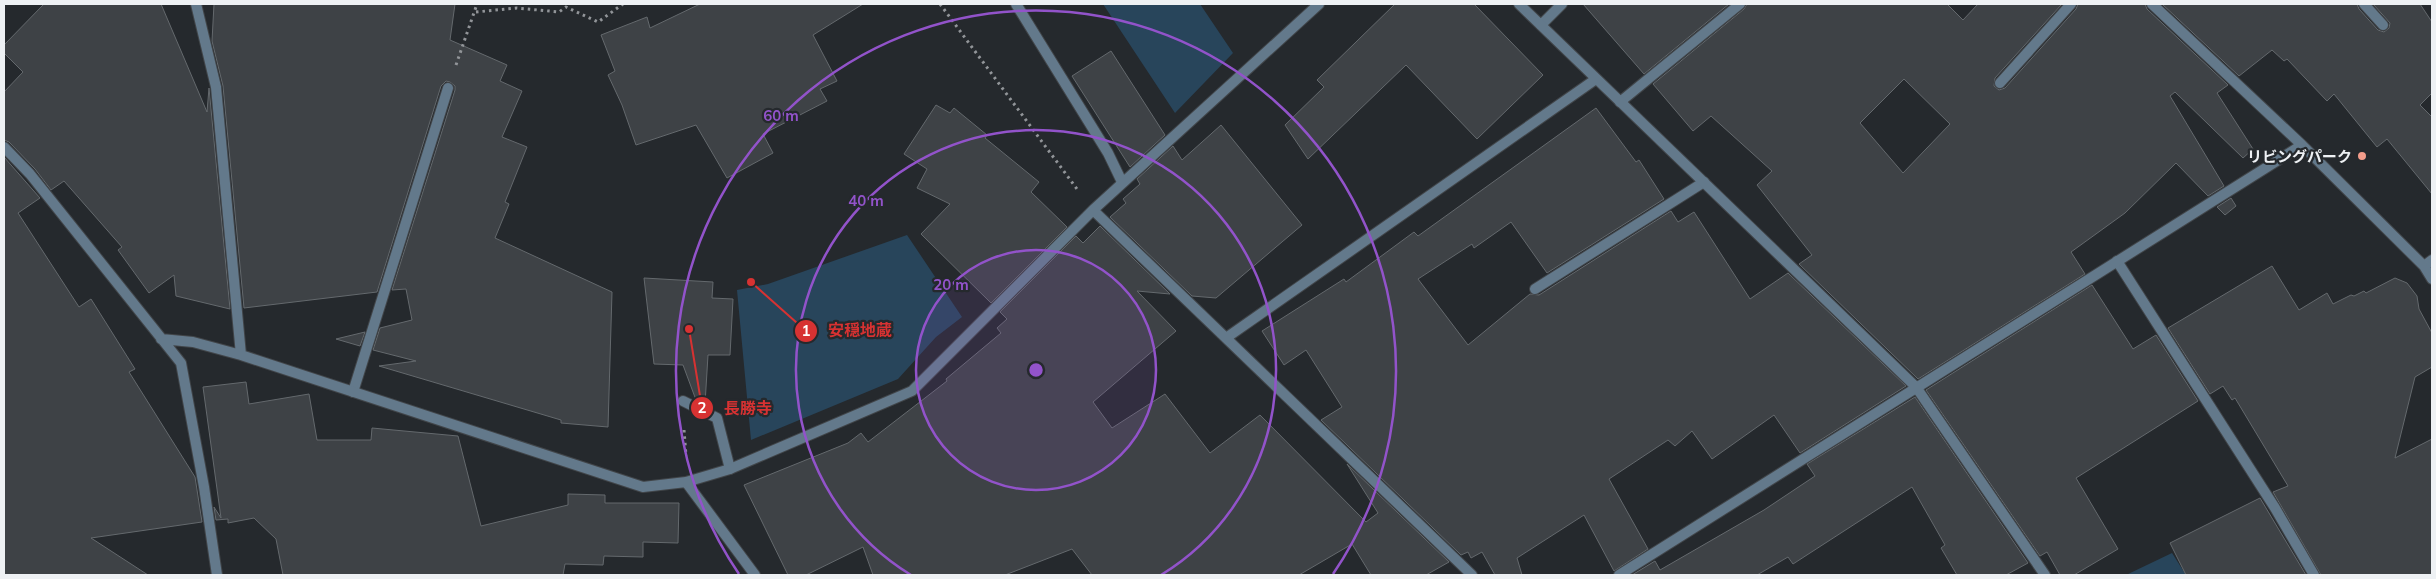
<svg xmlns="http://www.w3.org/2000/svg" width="2436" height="579" viewBox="0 0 2436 579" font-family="Mulish,'Noto Sans JP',sans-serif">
  <rect width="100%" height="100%" fill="#25292d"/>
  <!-- green -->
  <path fill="#28455b" d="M1103 4H1200L1233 53 1175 113Z
    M907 235 962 317 936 337 898 379 751 440 737 290 768 284Z
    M2172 553 2186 575H2126Z"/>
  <!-- building -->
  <path fill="#3e4246" stroke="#64696d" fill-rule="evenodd" d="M44 4H161L207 112 209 88 230 309 176 296 174 275 149 293 118 250 122 247 64 181 51 190 35 169 9 142 4 140V92L23 72 4 53V45Z
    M214 4H455L450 40 507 65 500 81 522 91 502 137 527 147 505 202 509 204 495 238 612 292 608 427 561 423V420L379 366 416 361 373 350 380 328 412 320 406 289 392 290 455 90V86L450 82 446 81 441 86 377 292 244 308 223 86 212 41Z
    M700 4H863L813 35 837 81 820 89 827 101 763 134 773 153 727 178 696 125 636 145 622 105 608 75 615 71 601 35 647 17 650 28Z
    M1395 4H1474L1543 75 1477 139 1406 65 1308 159 1285 125 1324 87 1317 80Z
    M1583 4H1729L1644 74Z
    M1747 4H1947L1963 20 1978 4H2062L1995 78 1994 86 1999 90 2005 88 2076 9 2078 4H2145L2147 9 2228 85 2217 93 2253 149 2243 158 2175 92 2170 96 2224 186 2208 196 2176 163 2125 213 2071 252 2085 274 1918 379 1799 264 1812 255 1757 185 1772 171 1711 116 1693 131 1653 84 1744 9ZM1904 79 1950 124 1903 173 1860 123Z
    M2162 4H2357L2359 9 2378 30 2384 32 2389 28 2390 23 2373 4H2420L2432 22V93L2420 105 2432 117V194L2387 139 2377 147 2334 94 2327 101 2287 59 2284 61 2272 50 2239 76Z
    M1111 51 1165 135 1130 167 1072 76Z
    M936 105 950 113 954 108 987 135 985 138 1039 182 1031 192 1067 227 991 303 921 234 950 204 917 188 927 169 904 154Z
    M1596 108 1636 162 1639 160 1664 199 1547 273 1511 222 1474 248 1472 244 1418 279 1468 345 1530 294 1539 295 1671 211 1678 222 1694 212 1750 299 1788 273 1906 386 1800 453 1774 415 1712 459 1692 431 1675 446 1668 440 1609 479 1648 549 1614 571 1584 515 1517 558 1522 575H1495L1482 552 1471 558 1468 552 1461 555 1321 420 1342 407 1306 350 1284 365 1262 331 1344 279 1346 282 1414 232 1418 236Z
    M1221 125 1302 225 1216 298 1192 296 1110 217 1126 203 1123 199 1140 184 1137 179 1173 146 1182 160Z
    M4 157 40 198 18 213 79 307 91 299 135 369 129 372 195 477 202 522 91 538 148 575H4Z
    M2231 198 2236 206 2225 215 2217 207Z
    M1100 226 1170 294 1137 291 1176 331 1093 402 1112 428 1165 394 1210 453 1260 415 1366 522 1378 513 1347 464 1449 562 1426 575H1371L1352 544 1299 575H1092L1072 549 1005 575H873L863 547 806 575H788L744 485 848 443 861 433 868 442 947 381 946 379 1001 333 997 328 1007 319 1000 312 1076 236 1083 243Z
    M2272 266 2299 310 2327 293 2333 304 2351 295 2354 296 2364 291 2366 293 2395 278 2407 283 2417 296 2419 309 2432 333V367L2415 377 2395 458 2432 439V575H2321L2273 492 2288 486 2235 398 2232 400 2223 386 2210 394 2168 328Z
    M644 278 713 282 712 298 733 299 730 355H708L705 404 696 400 683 365 654 364Z
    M2092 285 2133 349 2156 335 2198 401 2076 478 2118 549 2074 575H2060L2047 552 2040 556 1926 390Z
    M365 332 360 346 336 339Z
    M246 382 249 404 309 394 317 440H371L372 428 458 436 481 526 568 505V494L605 495V503H679L678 543 643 542V557L604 556 603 565 565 564 563 575H283L276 539 254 518 228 523V519L216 520 214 507 221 518 203 387Z
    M1915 397 2028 563 2006 575H1957L1941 548 1945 545 1912 487 1793 564 1788 557 1757 575H1632L1655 561 1660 570 1764 510 1815 476 1807 464Z
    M2260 498 2306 575H2186L2170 543Z"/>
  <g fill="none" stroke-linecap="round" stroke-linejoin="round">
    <!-- service casing -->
    <g stroke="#414549" stroke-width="12">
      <path id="service" d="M2364 4 2383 25
        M1541 25 1562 4
        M2000 83 2071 4
        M1620 102 1740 4
        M2117 261 2275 508 2314 575
        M1535 289 1704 182
        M353 392 448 88
        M683 401 717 418 730 469"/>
    </g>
    <!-- minor casing -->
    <g stroke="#414549" stroke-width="12">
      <path id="minor" d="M196 4 216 87 241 355
        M1016 4 1108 153 1122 182
        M1519 4 1916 387 2045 575
        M2152 4 2302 145 2424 266 2432 279
        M4 147 30 174 181 363 204 487 217 575
        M1093 210 1472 575
        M2424 266 2432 260
        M1226 338 1596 79
        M161 339 193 342 241 355 643 487 686 482 730 469 912 391 1093 210 1319 4
        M686 482 755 575
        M1619 575 2302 145"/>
    </g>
    <!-- path -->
    <path stroke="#929599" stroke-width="3" stroke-dasharray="2.5 4" stroke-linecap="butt" d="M940 4 1077 189
      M476 12 517 8 559 12 566 7 598 22 623 4
      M456 65 477 4
      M684 430 686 456"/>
    <!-- service -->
    <use href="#service" stroke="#63798b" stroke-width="10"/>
    <!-- minor -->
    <use href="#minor" stroke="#63798b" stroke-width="10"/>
  </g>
  <!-- distance rings -->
  <circle cx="1036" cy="370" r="120" fill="#9253ca" fill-opacity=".12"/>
  <g fill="none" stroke="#9253ca" stroke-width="2.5">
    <circle cx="1036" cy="370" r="120"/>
    <path d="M911 575A240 240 0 1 1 1161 575"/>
    <path d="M739 574A360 360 0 1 1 1333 574"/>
  </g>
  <!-- markers -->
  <circle fill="#f49d8b" stroke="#25292d" stroke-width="2" cx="2362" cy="156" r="5"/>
  <g text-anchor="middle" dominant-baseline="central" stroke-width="4.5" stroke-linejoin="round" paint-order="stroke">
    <!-- poi labels -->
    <g font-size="15" font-weight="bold" fill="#eef1f4" stroke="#25292d" text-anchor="end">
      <text x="2352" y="156">リビングパーク</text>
    </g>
  </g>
  <circle cx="1036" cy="370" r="8" fill="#9253ca" stroke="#25292d" stroke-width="2.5"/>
  <g font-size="15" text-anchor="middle" font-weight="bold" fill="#9253ca" stroke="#25292d" stroke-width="4.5" stroke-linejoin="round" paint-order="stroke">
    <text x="781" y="121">60 m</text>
    <text x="866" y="206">40 m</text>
    <text x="951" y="290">20 m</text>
  </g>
  <!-- callouts -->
  <path fill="none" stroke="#d73232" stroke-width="2" d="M751 282L806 331M689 329L702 408"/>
  <g fill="#d73232" stroke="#25292d" stroke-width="2">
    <circle cx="751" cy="282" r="5"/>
    <circle cx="689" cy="329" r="5"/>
    <circle cx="806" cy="331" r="12"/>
    <circle cx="702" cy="408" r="12"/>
  </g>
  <g font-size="15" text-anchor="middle" font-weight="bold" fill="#fff">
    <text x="806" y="336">1</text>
    <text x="702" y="413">2</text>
  </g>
  <g font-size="16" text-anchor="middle" font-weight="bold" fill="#d73232" stroke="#25292d" stroke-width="4.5" stroke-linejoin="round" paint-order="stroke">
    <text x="860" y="336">安穏地蔵</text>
    <text x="748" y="414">長勝寺</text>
  </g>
  <!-- border -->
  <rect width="2436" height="579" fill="none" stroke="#eef1f4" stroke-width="10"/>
</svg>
